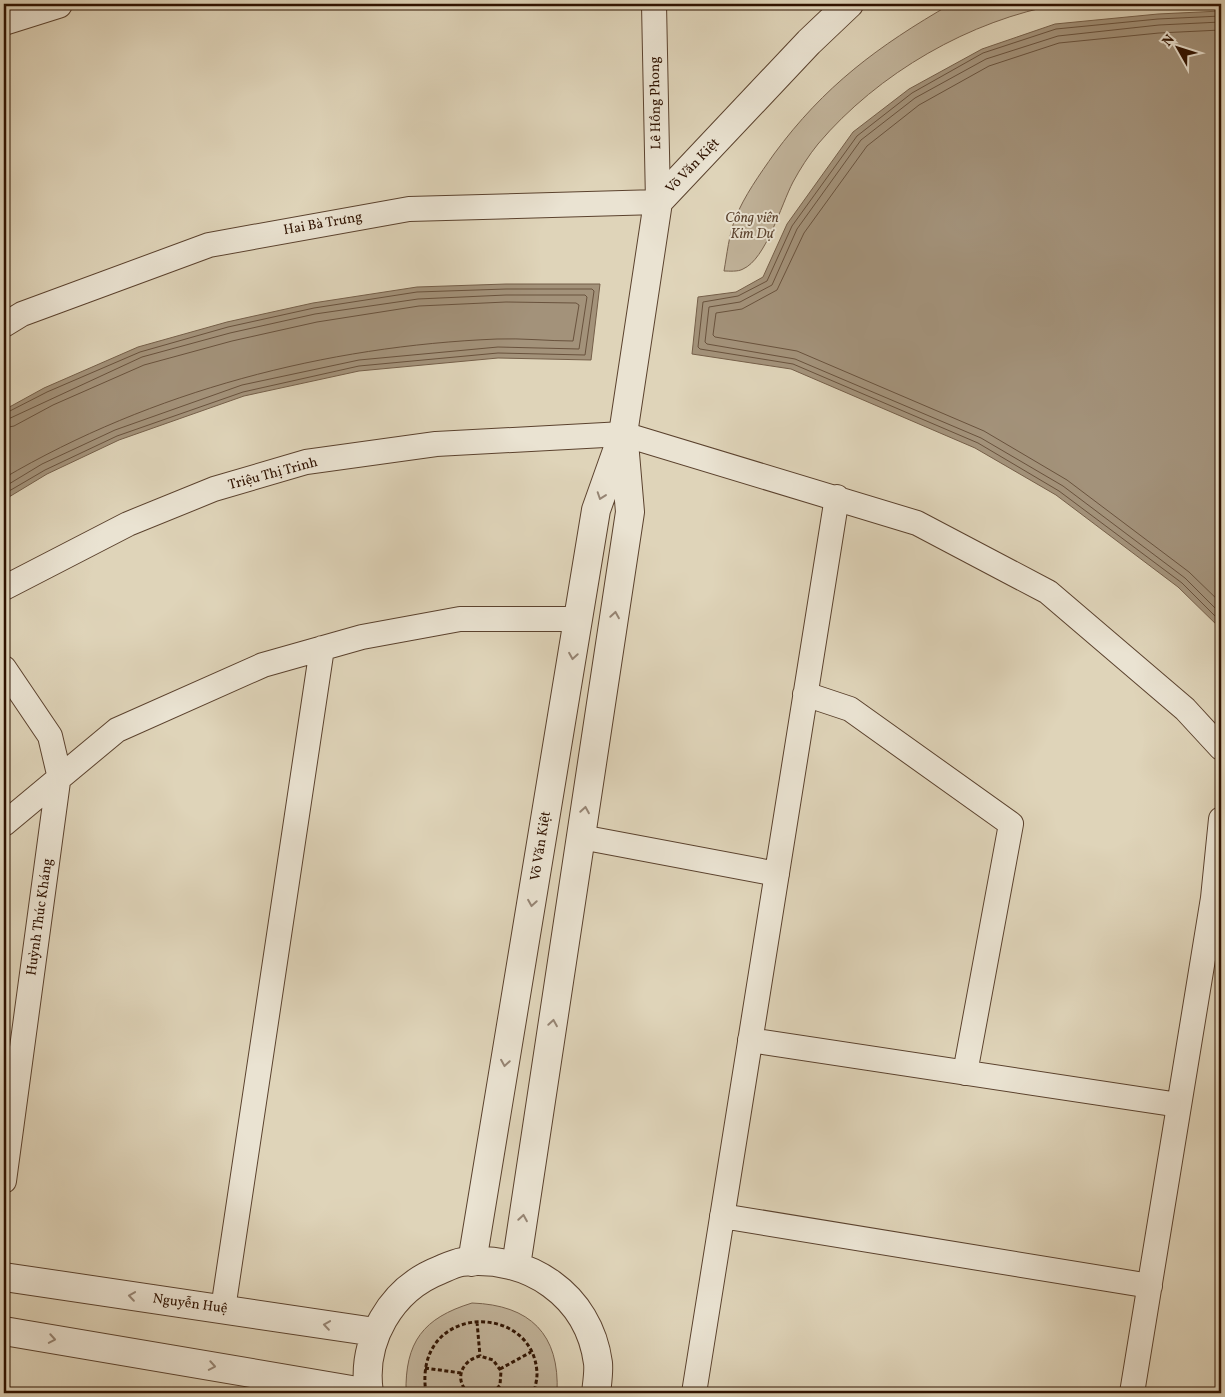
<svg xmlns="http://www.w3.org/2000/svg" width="1225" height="1397" viewBox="0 0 1225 1397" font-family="Vollkorn,serif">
  <rect width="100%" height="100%" fill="#dfd4b9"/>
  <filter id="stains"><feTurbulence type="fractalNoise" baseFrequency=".004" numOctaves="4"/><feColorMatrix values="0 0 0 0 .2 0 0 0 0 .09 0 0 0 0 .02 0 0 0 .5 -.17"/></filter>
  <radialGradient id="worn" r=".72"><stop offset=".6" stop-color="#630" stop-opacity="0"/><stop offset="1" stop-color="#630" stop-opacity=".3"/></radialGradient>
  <!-- green -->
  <path fill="#c1b39a" stroke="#78624d" d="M951 4H1061C970 20 878 73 818 144 809 155 800 169 793 182 781 205 766 259 743 269 738 272 729 271 724 271 727 254 729 235 735 219 744 196 760 174 774 154 824 86 878 46 951 4Z
    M472 1303C530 1305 560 1334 557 1393H406C405 1342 423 1318 472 1303Z"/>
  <!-- water -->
  <path fill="#a3927a" stroke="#755f49" d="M1221 11V629L1178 587 1056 495 975 448 791 369 692 354 698 297 736 292 763 277 787 224 853 132 909 89 982 49 1055 24 1158 14Z
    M506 284H600L591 360 498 358 359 371 244 396 119 440 47 474 4 500V410L44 388 138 347 227 322 313 303 417 287Z"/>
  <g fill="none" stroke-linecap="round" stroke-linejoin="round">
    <!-- shore -->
    <path stroke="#69523d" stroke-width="1" d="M1221 16 1158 19 1056 29 983 53 912 93 857 136 792 226 767 281 738 296 703 302 698 347 700 349 793 364 978 443 1059 491 1182 583 1221 622
      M1221 22 1159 25 1058 36 986 59 915 98 861 140 797 229 772 285 740 302 709 307 705 342 707 344 795 359 981 438 1063 486 1185 578 1221 614
      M1221 30 1159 33 1059 43 989 66 919 105 867 146 804 233 777 290 742 309 716 313 713 335 715 337 797 351 984 431 1067 480 1189 572 1221 603
      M4 414 47 392 140 352 228 327 314 308 417 292 506 289H592L594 291 585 355 498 353 359 366 243 392 117 436 45 470 4 494
      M4 421 142 357 230 333 315 314 418 299 506 295H585L587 297 579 349 498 347 359 360 242 385 115 430 42 464 4 487
      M4 428 14 426 53 405 144 365 232 341 317 322 419 306 506 302 576 303 579 305 573 341C548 341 522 338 497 339 326 346 152 391 4 478"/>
    <!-- minor casing -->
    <g stroke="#5b422e" stroke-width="26">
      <path id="minor" d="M4 325 22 314 209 245 409 209 658 202 654 4
        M4 588 128 524 214 489 306 462 436 444 623 434 917 523 1048 592 1185 709 1221 748
        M4 668 50 736 59 774 4 1181
        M805 694 850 709 1011 824 965 1073
        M4 824 117 730 263 665 362 637 460 619H579
        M581 837 777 874
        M750 1040 1179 1105
        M722 1216 1150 1286
        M223 1309 322 648
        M694 1393 837 497
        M1132 1393 1213 898 1221 819"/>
    </g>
    <!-- tertiary casing -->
    <g stroke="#5b422e" stroke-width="30">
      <path id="tertiary" d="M4 21 58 4
        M472 1262 596 510 623 434 658 202 809 42 849 4
        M516 1266 630 512 624 442
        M4 1277 375 1332
        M4 1331 369 1393
        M369 1393C361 1341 391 1289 440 1270 447 1267 455 1263 462 1262 528 1254 589 1295 598 1363 599 1372 597 1384 596 1393"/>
    </g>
    <!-- path -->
    <path stroke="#2f1200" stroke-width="3" stroke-dasharray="4 2.5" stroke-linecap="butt" d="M477 1322 480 1356
      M425 1368 461 1373
      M500 1369 531 1352
      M426 1393C412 1302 535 1301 537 1374 537 1380 535 1387 534 1393
      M469 1393C453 1380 462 1360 480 1356L493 1360 501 1371 500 1385 493 1393"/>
    <!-- minor -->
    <use href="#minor" stroke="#eae3d2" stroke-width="24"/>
    <!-- tertiary -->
    <use href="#tertiary" stroke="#eae3d2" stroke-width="28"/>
  </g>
  <!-- one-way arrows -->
  <defs><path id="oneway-chevron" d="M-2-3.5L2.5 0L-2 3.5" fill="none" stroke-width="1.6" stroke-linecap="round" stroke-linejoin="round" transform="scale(1.25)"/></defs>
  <g stroke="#968574">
    <use href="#oneway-chevron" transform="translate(601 496) rotate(109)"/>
    <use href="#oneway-chevron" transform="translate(615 615) rotate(-81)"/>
    <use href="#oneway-chevron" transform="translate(573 656) rotate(99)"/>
    <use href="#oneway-chevron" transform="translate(585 810) rotate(-81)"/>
    <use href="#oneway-chevron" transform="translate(532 903) rotate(99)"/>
    <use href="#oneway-chevron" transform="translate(553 1023) rotate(-81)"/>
    <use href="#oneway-chevron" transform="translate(505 1063) rotate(99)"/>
    <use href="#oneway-chevron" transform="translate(523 1218) rotate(-81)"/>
    <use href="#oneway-chevron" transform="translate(132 1296) rotate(-172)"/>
    <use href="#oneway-chevron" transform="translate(327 1325) rotate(-172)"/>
    <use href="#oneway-chevron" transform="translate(52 1339) rotate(10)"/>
    <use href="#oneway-chevron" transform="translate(212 1366) rotate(10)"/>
  </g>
  <g text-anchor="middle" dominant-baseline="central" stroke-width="4" stroke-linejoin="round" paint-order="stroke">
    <!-- street labels -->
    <g font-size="14" fill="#2f1200" stroke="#eae3d2">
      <text transform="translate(656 103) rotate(-91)">Lê Hồng Phong</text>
      <text transform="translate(693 166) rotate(-46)">Võ Văn Kiệt</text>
      <text transform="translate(323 224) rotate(-10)">Hai Bà Trưng</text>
      <text transform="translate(273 474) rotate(-15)">Triệu Thị Trinh</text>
      <text transform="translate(541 846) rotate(-81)">Võ Văn Kiệt</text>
      <text transform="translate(40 917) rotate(-82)">Huỳnh Thúc Kháng</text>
      <text transform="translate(190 1304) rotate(8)">Nguyễn Huệ</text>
    </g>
    <!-- park labels -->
    <g font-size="14" font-style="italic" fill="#5b422e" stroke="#eae3d2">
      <text x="752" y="218">Công viên<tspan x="752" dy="16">Kim Dự</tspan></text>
    </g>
  </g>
  <!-- margin -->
  <rect width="1225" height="1397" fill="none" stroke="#dfd4b9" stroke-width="20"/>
  <rect x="5" y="5" width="1215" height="1387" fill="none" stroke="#2f1200" stroke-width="2.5"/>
  <rect x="10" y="10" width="1205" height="1377" fill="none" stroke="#2f1200"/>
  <!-- north arrow -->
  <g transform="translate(1178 48) rotate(309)" stroke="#eae3d2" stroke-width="4" paint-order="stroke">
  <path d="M0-4L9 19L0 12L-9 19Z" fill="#2f1200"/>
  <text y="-8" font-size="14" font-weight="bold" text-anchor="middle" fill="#2f1200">N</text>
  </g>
  <rect width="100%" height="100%" filter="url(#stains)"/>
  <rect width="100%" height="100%" fill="url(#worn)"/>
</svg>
